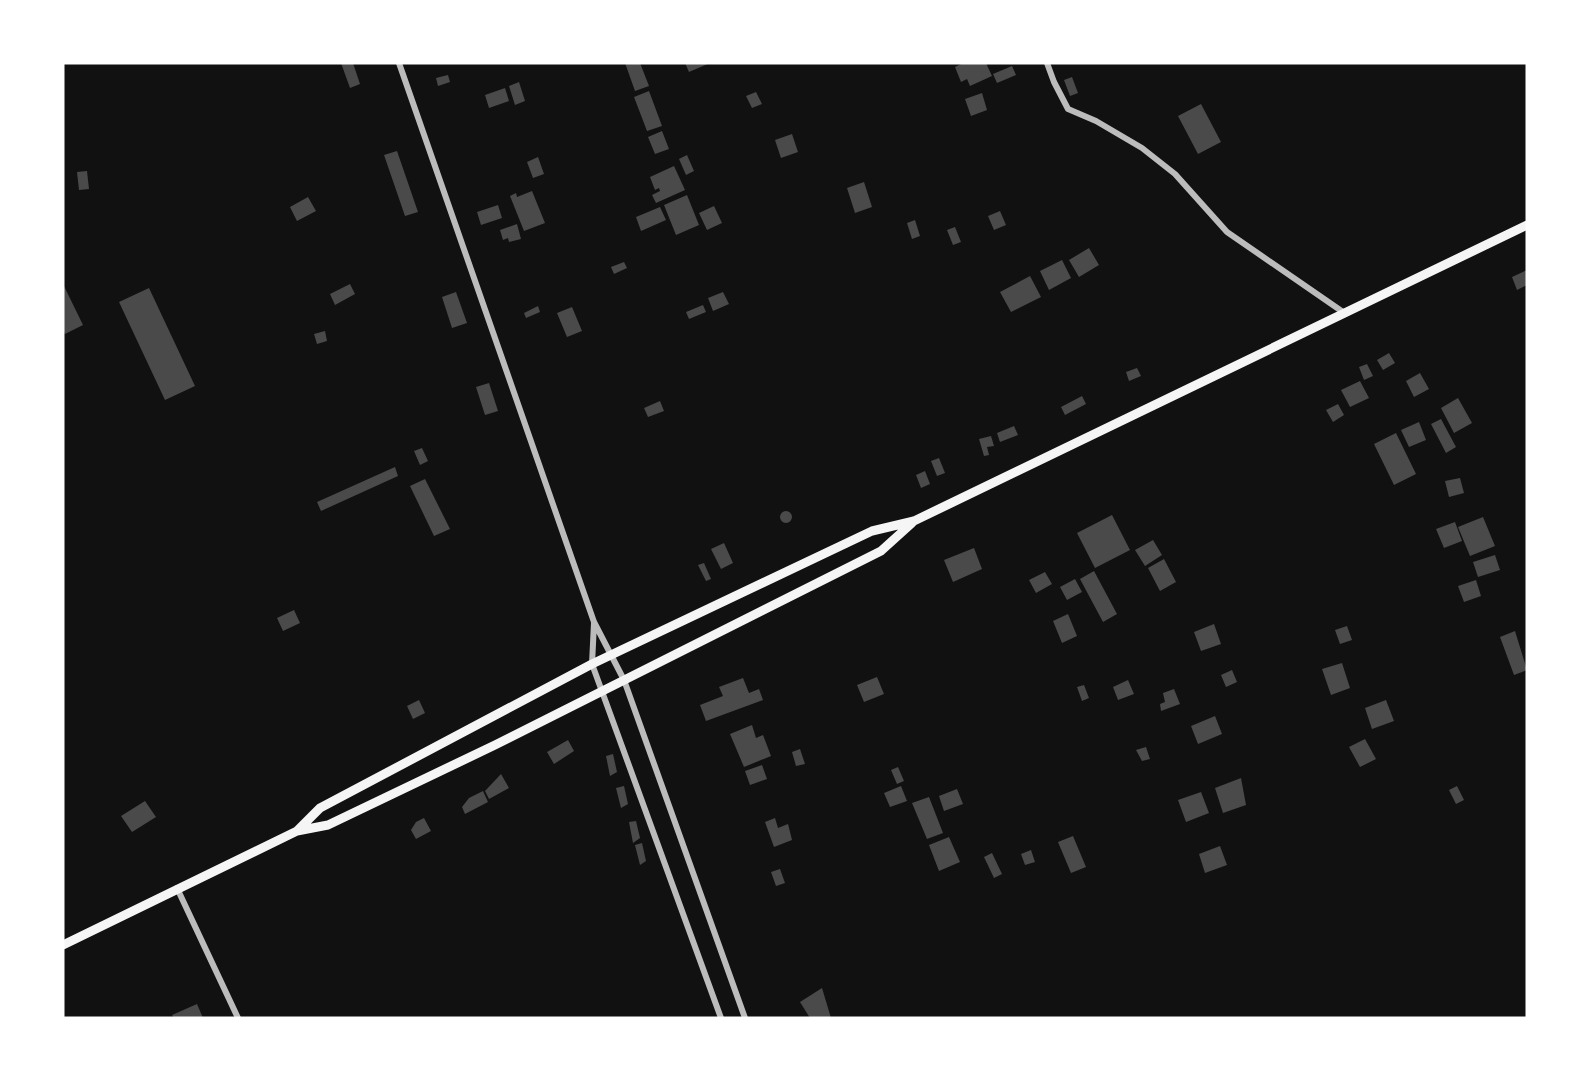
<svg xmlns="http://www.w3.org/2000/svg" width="1590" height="1081" viewBox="0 0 1590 1081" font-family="Mulish,sans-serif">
  <rect width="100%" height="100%" fill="#111"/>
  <!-- building -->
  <path fill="#4a4a4a" d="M341 63H353L360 84 350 88Z
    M625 63H640L649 86 635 91Z
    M685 63H710L689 72Z
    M963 63H986L992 76 970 86 967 79 961 82 955 67Z
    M1012 66 1016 75 997 83 993 74Z
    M448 75 450 82 438 86 436 78Z
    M1072 77 1078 93 1070 96 1064 80Z
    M519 82 525 101 515 105 509 86Z
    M505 88 509 101 489 108 485 95Z
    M649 91 662 126 647 131 634 97Z
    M756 92 762 104 752 108 746 96Z
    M982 93 987 110 971 116 965 99Z
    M1201 104 1221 142 1198 154 1178 116Z
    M662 131 669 149 655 154 648 137Z
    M792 134 798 152 781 158 775 140Z
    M397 151 418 212 405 216 384 155Z
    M687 155 694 171 686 175 679 159Z
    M538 157 544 174 533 178 527 162Z
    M674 166 685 190 656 203 652 195 660 191 659 188 655 190 650 177Z
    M87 171 89 189 79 190 77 172Z
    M864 182 872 207 855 213 847 188Z
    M532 191 545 223 524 231 510 196 516 193 517 197Z
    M687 195 699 225 676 235 664 205Z
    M308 197 316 211 297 221 290 207Z
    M498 205 502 218 481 225 477 212Z
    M714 206 722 223 707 230 699 213Z
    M660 207 666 220 641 231 636 217Z
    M1000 211 1006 225 994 230 988 216Z
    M915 220 920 236 912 239 907 223Z
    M517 224 521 239 509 242 508 238 503 240 500 230Z
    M955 227 961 242 953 245 947 230Z
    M1089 248 1099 265 1079 277 1069 260Z
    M1062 260 1071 278 1049 290 1040 271Z
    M624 262 627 268 614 274 611 267Z
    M1527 270V285L1517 290 1512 277Z
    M1030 276 1041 297 1011 312 1000 292Z
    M63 284 83 325 65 334 63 330Z
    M350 284 355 294 335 305 330 294Z
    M149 288 195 386 165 400 119 302Z
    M456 292 467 323 452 328 442 297Z
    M723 292 729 304 713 311 708 298Z
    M703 305 706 312 689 319 686 312Z
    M538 306 540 312 526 318 524 313Z
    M572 307 582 331 567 337 557 313Z
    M325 331 327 341 317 344 314 334Z
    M1389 353 1395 363 1383 370 1377 360Z
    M1367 364 1373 376 1364 380 1359 367Z
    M1137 368 1141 376 1129 381 1126 372Z
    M1420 373 1429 389 1414 397 1406 381Z
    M1360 381 1369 398 1350 407 1341 390Z
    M489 383 498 411 485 415 476 387Z
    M1082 396 1086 404 1065 415 1061 407Z
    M1458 398 1472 423 1454 433 1441 408Z
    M660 401 664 411 648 417 644 408Z
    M1338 404 1344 415 1333 422 1326 410Z
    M1441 419 1456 447 1446 453 1431 424Z
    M1419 422 1426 440 1409 447 1401 430Z
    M1014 426 1018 435 1000 442 997 433Z
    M1396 433 1416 474 1394 485 1374 444Z
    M991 436 994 446 987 447 989 455 984 456 979 439Z
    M422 448 428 461 420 465 414 451Z
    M939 458 945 473 937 476 931 461Z
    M395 467 398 476 321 511 317 502Z
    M925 471 930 484 921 488 916 475Z
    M1460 478 1464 493 1449 497 1445 481Z
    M425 479 450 529 434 536 410 486Z
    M780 517a6 6 0 1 1 12 0a6 6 0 1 1-12 0Z
    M1112 515 1130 550 1095 568 1077 533Z
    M1483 517 1495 546 1470 556 1458 527Z
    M1455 522 1462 541 1444 548 1436 529Z
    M1153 540 1162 555 1145 566 1135 550Z
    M724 543 733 563 721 569 711 549Z
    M974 548 982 569 953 582 944 560Z
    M1495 555 1500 570 1478 577 1473 562Z
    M1164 559 1176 582 1160 591 1148 568Z
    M704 563 711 579 706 581 698 565Z
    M1094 571 1117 614 1103 622 1080 579Z
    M1045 572 1052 584 1036 593 1029 580Z
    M1075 579 1082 592 1067 600 1060 587Z
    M1476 580 1481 596 1464 602 1458 586Z
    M294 610 300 623 283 631 277 618Z
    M1068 614 1077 636 1062 643 1053 621Z
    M1214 624 1221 644 1201 651 1194 632Z
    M1347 626 1352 640 1340 644 1335 630Z
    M1515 631 1527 670 1514 675 1500 637Z
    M1342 663 1350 688 1331 695 1322 669Z
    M1232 670 1237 682 1226 687 1221 675Z
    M877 677 884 694 864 702 857 685Z
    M743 678 749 693 759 689 763 700 706 721 700 705 723 696 719 687Z
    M1128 680 1134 694 1118 700 1113 687Z
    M1084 685 1089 698 1082 701 1077 687Z
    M1174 689 1180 704 1161 711 1160 704 1165 702 1163 693Z
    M419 700 425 713 413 719 407 706Z
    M1386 700 1394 721 1372 729 1365 708Z
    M1215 716 1222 734 1198 744 1191 726Z
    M752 725 756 738 763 735 771 756 744 767 730 734Z
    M1365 739 1376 759 1360 767 1349 747Z
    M568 740 574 751 554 764 547 752Z
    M1146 747 1150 759 1142 761 1136 750Z
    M800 749 805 764 796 766 792 752Z
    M613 754 617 772 610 776 606 756Z
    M762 765 767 779 750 785 745 771Z
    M898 767 904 781 897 784 891 770Z
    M501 774 509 788 489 799 485 791Z
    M1241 778 1246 805 1223 813 1215 788Z
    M624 786 628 804 621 808 616 788Z
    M901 786 907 801 890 807 884 793Z
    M1457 786 1464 800 1456 804 1449 790Z
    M957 789 963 804 944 811 939 796Z
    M483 791 488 802 465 814 462 807 469 798Z
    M1201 792 1209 813 1186 822 1178 800Z
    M929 797 943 833 927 839 912 803Z
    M145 801 156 817 132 832 121 816Z
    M424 818 431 831 416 839 411 830 416 822Z
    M775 818 778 828 788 824 792 840 774 847 765 822Z
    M636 821 640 838 633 843 629 822Z
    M1073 836 1086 867 1071 873 1058 842Z
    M949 837 960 862 939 871 929 845Z
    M642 843 646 861 640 865 635 845Z
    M1220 846 1227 865 1205 873 1199 854Z
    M1031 850 1035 862 1025 865 1021 854Z
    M992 853 1002 874 994 878 984 857Z
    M780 869 785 883 776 886 771 872Z
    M822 988 831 1018H810L800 1002Z
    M197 1004 203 1018H174L172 1015Z"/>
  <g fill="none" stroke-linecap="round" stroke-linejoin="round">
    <!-- minor -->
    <path stroke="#bcbcbc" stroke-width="6" d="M399 63 594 622 624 680 745 1018
      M1047 63 1054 82 1068 109 1096 121 1142 148 1175 174 1227 232 1343 312
      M594 623 592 664 721 1018
      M177 888 238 1018"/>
    <!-- primary -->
    <path stroke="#f5f5f5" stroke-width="9" d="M297 831 320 808 592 664 872 531 914 521 1527 225
      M63 945 297 831 328 825 495 745 881 551 912 523"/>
  </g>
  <!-- border -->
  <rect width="1590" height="1081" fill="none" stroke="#ffffff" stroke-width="129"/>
</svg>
